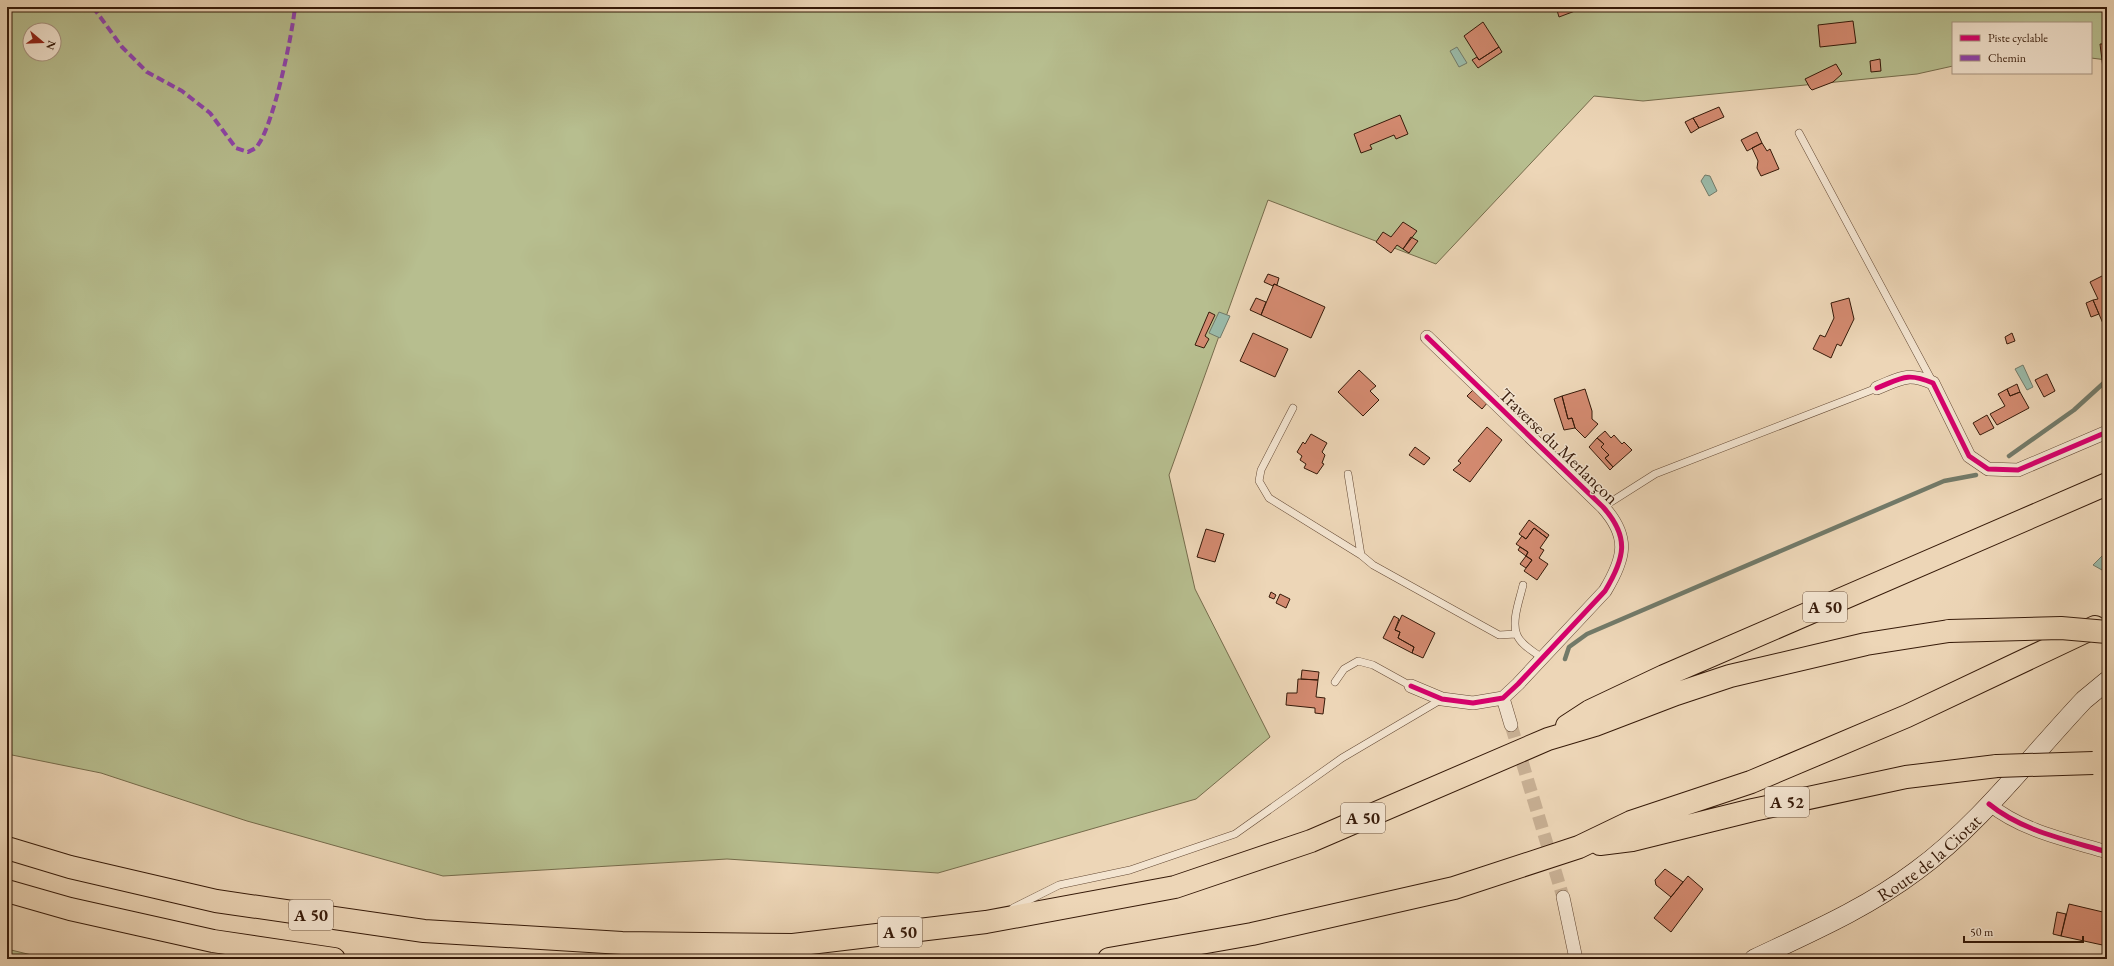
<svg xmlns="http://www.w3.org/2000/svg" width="2114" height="966" viewBox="0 0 2114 966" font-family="'EB Garamond',serif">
  <rect width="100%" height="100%" fill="#edd6b7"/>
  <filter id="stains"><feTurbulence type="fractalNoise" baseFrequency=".005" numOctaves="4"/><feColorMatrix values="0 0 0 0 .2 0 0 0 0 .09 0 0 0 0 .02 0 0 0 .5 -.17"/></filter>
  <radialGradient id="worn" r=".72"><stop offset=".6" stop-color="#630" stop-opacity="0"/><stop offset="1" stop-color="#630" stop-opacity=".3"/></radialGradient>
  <!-- green -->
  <path fill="#b7be8f" stroke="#766c4c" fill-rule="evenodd" d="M7 7H2107V60L2091 58V23H1953V66L1917 74 1643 101 1594 96 1436 264 1268 200 1169 475 1195 589 1270 737 1196 799 938 873 727 859 443 876 247 821 101 773 7 754ZM30 30H54V54H30Z
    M7 949 48 959H7Z"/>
  <!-- water -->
  <path fill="#9abaa9" stroke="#727a69" d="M1457 47 1467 63 1459 67 1450 51Z
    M1705 175 1710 176 1717 191 1709 196 1701 181Z
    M1219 312 1230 316 1220 338 1209 333Z
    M2023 365 2033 387 2027 390 2015 369Z
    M2107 551V567L2102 570 2093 565Z"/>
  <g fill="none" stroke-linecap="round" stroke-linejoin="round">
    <!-- stream -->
    <path stroke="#727a69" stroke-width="4.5" d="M2009 456 2074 410 2107 380
      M1565 659 1569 647 1587 634 1944 481 1976 475"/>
  </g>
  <!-- building -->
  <path fill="#d38a70" stroke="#361a09" d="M1556 7H1583V8L1559 17Z
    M1853 21 1856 43 1820 47 1818 25Z
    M1483 22 1499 47 1479 60 1464 36Z
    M2100 44H2107V67L2103 68Z
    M1499 47 1502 52 1478 68 1472 60 1477 57 1479 60Z
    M1880 59 1881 71 1871 72 1870 61Z
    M1836 64 1842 74 1833 82 1812 90 1810 88 1805 79Z
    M1719 107 1724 117 1699 128 1693 118Z
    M1400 115 1408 134 1396 139 1394 135 1370 145 1372 149 1361 153 1354 134Z
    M1693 118 1699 128 1691 133 1685 122Z
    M1757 132 1762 143 1747 151 1741 140Z
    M1762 143 1767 151 1770 149 1779 169 1761 176 1757 168 1758 161 1752 148Z
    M1403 222 1417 231 1403 249 1397 245 1391 253 1376 242 1383 232 1391 237Z
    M1411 237 1418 241 1409 253 1403 249Z
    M1268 274 1279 278 1277 285 1274 284 1273 286 1264 282Z
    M2104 275 2107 283V333L2093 300 2098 299 2090 282Z
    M1274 284 1325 307 1311 338 1261 315Z
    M1256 298 1266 302 1261 315 1250 310Z
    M1849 298 1854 319 1841 346 1837 344 1831 358 1813 349 1820 335 1825 337 1834 318 1831 303Z
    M2093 300 2099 314 2091 317 2086 303Z
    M1209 312 1215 315 1205 336 1209 339 1204 348 1195 345Z
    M1253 333 1288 349 1275 377 1240 361Z
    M2012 333 2015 341 2007 344 2005 337Z
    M1359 370 1376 386 1370 391 1379 400 1363 416 1338 392Z
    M2047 374 2055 391 2044 397 2035 380Z
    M2017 384 2020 392 2010 396 2007 389Z
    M1474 389 1488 402 1482 409 1467 396Z
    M1585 389 1592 411V419L1598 424 1585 438 1575 428 1572 418 1568 419 1562 396Z
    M2007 389 2010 396 2020 392 2029 408 1997 425 1990 414 2005 406 1998 394Z
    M1562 396 1568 419 1572 418 1575 428 1564 430 1554 399Z
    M1987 415 1994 428 1980 435 1973 423Z
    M1487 427 1502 440 1470 482 1453 470 1461 463 1458 461Z
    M1605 431 1611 438 1614 435 1622 444 1624 442 1632 450 1613 467 1605 458 1609 455 1601 447 1604 444 1597 438Z
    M1311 434 1327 443 1322 452 1325 455 1322 463 1324 464 1317 474 1304 468 1306 464 1300 460 1302 456 1297 452 1303 442 1305 444Z
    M1597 438 1604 444 1601 447 1609 455 1605 458 1613 467 1610 470 1589 447Z
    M1415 447 1430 458 1424 465 1409 455Z
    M1529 520 1549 535 1547 538 1534 528 1526 539 1519 534Z
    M1534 528 1547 538 1540 548 1544 550 1539 558 1548 564 1537 580 1524 571 1532 560 1526 556 1528 552 1516 544 1522 536 1526 539Z
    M1206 529 1224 534 1215 562 1197 557Z
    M1520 547 1528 552 1526 556 1518 550Z
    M1526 556 1532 560 1526 568 1520 564Z
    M1271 592 1276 595 1274 599 1269 597Z
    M1280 594 1290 599 1286 608 1276 603Z
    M1402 615 1435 633 1423 658 1412 653 1414 647 1398 638 1400 632 1395 630Z
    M1394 616 1399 619 1395 630 1400 632 1398 638 1414 647 1412 653 1383 638Z
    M1302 670 1319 672 1318 680 1301 679Z
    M1298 679 1318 680 1316 697 1325 698 1323 714 1315 713V708L1286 705 1287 693H1297Z
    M1665 869 1683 882 1671 897 1656 885 1655 880Z
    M1688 876 1703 889 1671 932 1654 918Z
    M2069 904 2107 913V946L2061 936Z
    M2057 912 2066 914 2061 936 2053 934Z"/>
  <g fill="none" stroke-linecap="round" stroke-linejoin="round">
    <!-- minor-tunnel -->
    <path stroke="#c8b094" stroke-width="13" stroke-dasharray="13 6" stroke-linecap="butt" d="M1511 725 1563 897"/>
    <!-- service casing -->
    <g stroke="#644934" stroke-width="8">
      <path id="service" d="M1799 133 1932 381
        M1293 408 1261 470 1259 481 1269 498 1361 555
        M1348 474 1361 555 1373 565 1499 635 1516 634
        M1603 507 1655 474 1877 388
        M1523 585C1520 599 1511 621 1517 635 1521 645 1533 651 1542 658
        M1335 682 1344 669 1358 661 1373 665 1411 686
        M1013 908 1059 885 1130 870 1235 834 1342 758 1442 699"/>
    </g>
    <!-- minor casing -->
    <g stroke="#644934" stroke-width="14">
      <path id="minor" d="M1877 388C1902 378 1907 372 1933 383L1969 456 1988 469 2018 470 2107 432
        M1411 686 1442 699 1473 703 1503 698 1518 684 1605 591C1625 558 1630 537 1603 507L1427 337
        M1503 698 1511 725
        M1989 804C2022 831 2067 840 2107 852
        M1563 897 1576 959"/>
    </g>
    <!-- secondary casing -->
    <g stroke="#361a09" stroke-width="20">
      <g id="secondary">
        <path id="s1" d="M1754 959C1809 933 1867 908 1916 871 1978 826 2031 756 2084 700L2107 681"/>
      </g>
    </g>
    <!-- motorway casing -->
    <g stroke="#361a09" stroke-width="24">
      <path id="motorway" d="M1567 726 1590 711 1664 676 2107 484
        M1600 844 1632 840 1753 810 1906 777 1997 766
        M7 848 70 867 216 901 424 931 622 943 793 945 986 922 1175 887 1311 841 1548 739 1595 725 1676 694 1730 676 1866 644 1949 631
        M7 891 70 909 213 941 334 959
        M1109 959 1252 934 1454 888 1579 847 1631 822 1751 782 1907 716 2095 627"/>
    </g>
    <!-- service -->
    <use href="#service" stroke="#f3e4d0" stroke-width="7"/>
    <!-- minor -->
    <use href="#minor" stroke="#f3e4d0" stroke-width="13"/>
    <!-- secondary -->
    <use href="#secondary" stroke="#f3e4d0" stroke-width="19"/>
    <!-- motorway -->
    <use href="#motorway" stroke="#edd6b7" stroke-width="22"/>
    <!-- motorway-bridge casing -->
    <g stroke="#361a09" stroke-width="24" stroke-linecap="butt">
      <path id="motorway-bridge" d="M1949 631 2061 628 2107 632
        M1997 766 2093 763"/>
    </g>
    <!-- motorway-bridge -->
    <use href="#motorway-bridge" stroke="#edd6b7" stroke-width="22"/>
    <!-- quiet -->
    <path stroke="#8e44ad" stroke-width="4" stroke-dasharray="8 4" stroke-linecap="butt" d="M93 7 122 47 147 72 182 91 210 113 236 148 248 152C251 150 256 149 258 145 274 123 292 36 295 7"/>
    <!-- cycleway casing -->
    <g stroke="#f3e4d0" stroke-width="8">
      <path id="cycleway" d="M1877 388C1902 378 1907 372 1933 383L1969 456 1988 469 2018 470 2107 432
        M1411 686 1442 699 1473 703 1503 698 1518 684 1605 591C1625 558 1630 537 1603 507L1427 337
        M1989 804C2022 831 2067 840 2107 852"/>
    </g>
    <!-- cycleway -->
    <use href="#cycleway" stroke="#d6006c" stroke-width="5"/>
  </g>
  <g text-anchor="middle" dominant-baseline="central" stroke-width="3" stroke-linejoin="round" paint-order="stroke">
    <!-- shield labels -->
    <g fill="#f3e4d0" stroke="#6f5745" stroke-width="1">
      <rect x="1803" y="592" width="44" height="30" rx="3"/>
      <rect x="1765" y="787" width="44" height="30" rx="3"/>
      <rect x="1341" y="803" width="44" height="30" rx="3"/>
      <rect x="289" y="900" width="44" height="30" rx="3"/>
      <rect x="878" y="917" width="44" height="30" rx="3"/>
    </g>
    <g font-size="17" font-weight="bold" fill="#361a09">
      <text x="1825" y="607">A 50</text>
      <text x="1787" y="802">A 52</text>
      <text x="1363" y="818">A 50</text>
      <text x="311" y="915">A 50</text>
      <text x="900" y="932">A 50</text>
    </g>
    <!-- street labels -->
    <g font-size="18" fill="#361a09" stroke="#f3e4d0">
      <text transform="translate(1559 446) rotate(44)">Traverse du Merlançon</text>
      <text stroke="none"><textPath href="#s1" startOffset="203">Route de la Ciotat</textPath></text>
    </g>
  </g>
  <!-- margin -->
  <rect width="2114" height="966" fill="none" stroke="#edd6b7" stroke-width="24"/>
  <rect x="8" y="8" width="2098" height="950" fill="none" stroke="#361a09" stroke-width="2"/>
  <rect x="12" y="12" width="2090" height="942" fill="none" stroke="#361a09"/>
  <!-- legend -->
  <rect x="1952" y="22" width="140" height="52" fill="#f3e4d0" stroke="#a79380"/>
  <rect x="1960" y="35" width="20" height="6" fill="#d6006c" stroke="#a79380"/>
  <text x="1988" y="42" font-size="12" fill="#361a09">Piste cyclable</text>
  <rect x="1960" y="55" width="20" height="6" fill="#8e44ad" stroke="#a79380"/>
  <text x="1988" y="62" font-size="12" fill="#361a09">Chemin</text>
  <!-- north arrow -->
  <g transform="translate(42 42) rotate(109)"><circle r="19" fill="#f3e4d0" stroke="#a79380"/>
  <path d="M0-3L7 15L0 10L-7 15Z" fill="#8f2418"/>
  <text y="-6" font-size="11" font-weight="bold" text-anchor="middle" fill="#361a09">N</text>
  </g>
  <!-- scale -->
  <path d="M1964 936v6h119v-6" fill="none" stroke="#361a09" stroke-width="2"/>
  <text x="1970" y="936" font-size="12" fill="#361a09" stroke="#f3e4d0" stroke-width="3" paint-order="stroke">50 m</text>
  <rect width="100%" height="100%" filter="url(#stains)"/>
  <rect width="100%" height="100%" fill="url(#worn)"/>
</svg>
